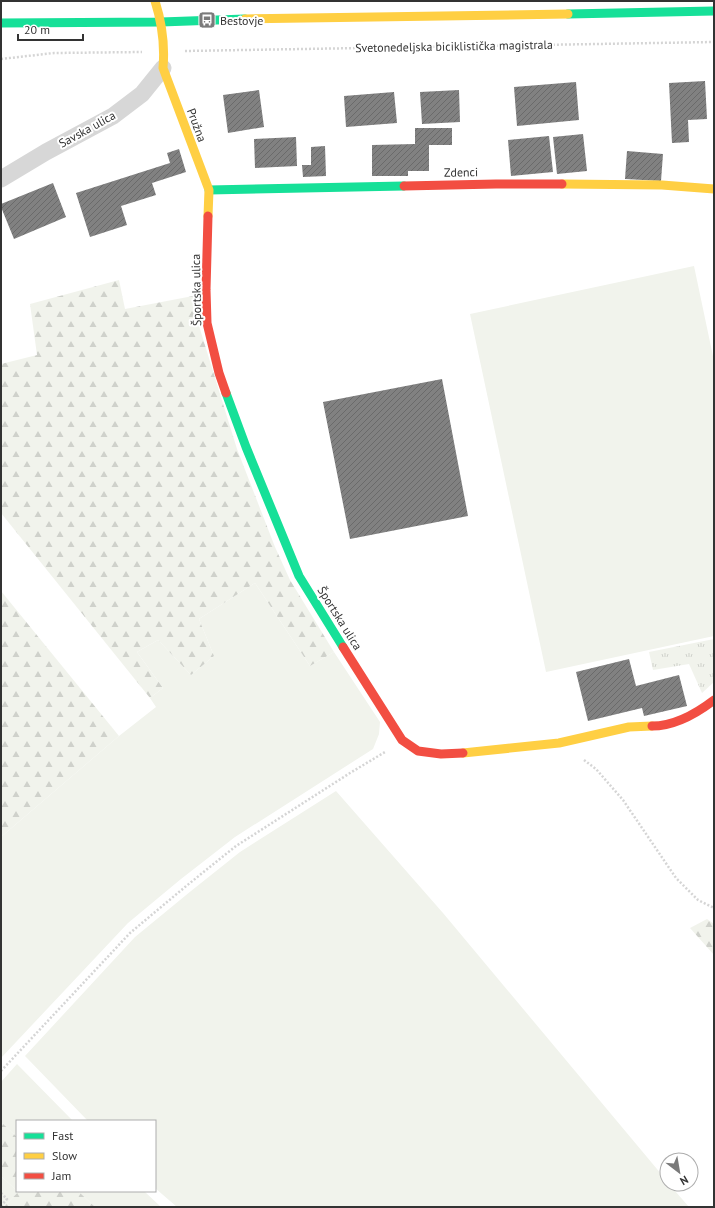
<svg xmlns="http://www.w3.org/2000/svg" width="715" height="1208" viewBox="0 0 715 1208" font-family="'PT Sans',sans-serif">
  <defs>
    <pattern id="forest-firs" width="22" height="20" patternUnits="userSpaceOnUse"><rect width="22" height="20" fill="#f1f3ec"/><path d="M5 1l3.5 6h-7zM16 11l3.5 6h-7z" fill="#cfd1cb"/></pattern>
    <pattern id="park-tufts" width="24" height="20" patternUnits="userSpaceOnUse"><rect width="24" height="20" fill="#f1f3ec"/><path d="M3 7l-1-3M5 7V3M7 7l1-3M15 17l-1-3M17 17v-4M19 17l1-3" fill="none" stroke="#cfd1cb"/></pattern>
    <pattern id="building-hatch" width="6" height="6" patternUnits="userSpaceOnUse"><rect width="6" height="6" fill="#818181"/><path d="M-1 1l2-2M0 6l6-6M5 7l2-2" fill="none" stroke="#6a6a6a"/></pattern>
  </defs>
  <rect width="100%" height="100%" fill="#fff"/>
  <!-- green -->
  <path fill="#f1f3ec" d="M694 266 714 361V636L546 672 470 314Z
    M255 583 310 666 334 652 380 722 379 734 373 749 235 837 181 879 128 923 1 1058V837L119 736 156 707 150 698 163 688 137 652 158 640 191 675 214 656 199 619Z
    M336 791 443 913 667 1181V1184H669L689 1207H177L155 1188V1121H88L25 1056 135 937 191 891 240 852Z
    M17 1064 73 1121H17V1137L1 1122V1082Z
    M1 1176 18 1192 4 1207H1Z
    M78 1191H144L161 1207H95Z"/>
  <!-- forest -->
  <path fill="url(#forest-firs)" d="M119 280 125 309 193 296 196 316 237 449 275 547 290 580 334 652 310 666 255 583 199 619 214 656 191 675 158 640 137 652 163 688 150 698 1 513V364L37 355 30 304Z
    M1 591 119 736 1 837Z
    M707 919 714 924V955L690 928Z
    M1 1122 17 1137V1191H78L95 1207H4L18 1192 1 1176Z"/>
  <!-- park -->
  <path fill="url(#park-tufts)" d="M714 639V682L702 693 689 664 653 670 649 652Z"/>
  <!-- building -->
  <path fill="url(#building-hatch)" d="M705 81 707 119 688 120 689 142 672 143 669 83Z
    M576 82 579 120 517 126 514 87Z
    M259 90 264 127 228 133 223 95Z
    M459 90 460 122 422 124 420 92Z
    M394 92 397 123 346 127 344 96Z
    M415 128H452V145H429V171H408V176H372V145L415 144Z
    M583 134 587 171 557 174 553 137Z
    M549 136 553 172 511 176 508 140Z
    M296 137 297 166 255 168 254 139Z
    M325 146 326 176 303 177 302 165H311V147Z
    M179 149 186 172 152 183 156 195 121 206 127 225 90 237 76 193 170 163 167 153Z
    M627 151 663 154 661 181 625 179Z
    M53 183 66 217 14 239 1 207V204Z
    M442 379 468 516 350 539 323 402Z
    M629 659 636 686 679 675 687 706 644 716 642 708 588 721 576 672Z"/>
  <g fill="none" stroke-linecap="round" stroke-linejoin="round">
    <!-- path -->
    <path stroke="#d5d5d5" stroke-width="2.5" stroke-dasharray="2 2" stroke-linecap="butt" d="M185 51 714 42
      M1 59 54 53 142 52
      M584 760 596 769 623 800 676 878 698 900 714 908
      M1 1071 130 933 185 887 236 846 350 773 385 752
      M1 1193 7 1199 1 1206"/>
    <!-- street -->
    <path stroke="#d7d7d7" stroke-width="17" d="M1 179 46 152 113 116 142 94 163 68"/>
    <!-- fast -->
    <path stroke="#16e098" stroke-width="9" d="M568 14 714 11
      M1 23 161 22 245 19
      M209 190 404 186
      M226 393 246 447 299 576 343 647"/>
    <!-- slow -->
    <path stroke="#ffcf43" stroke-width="9" d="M155 1C162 23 165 45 163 68L209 190 208 216
      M245 19 568 14
      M562 184 662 185 714 189
      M463 753 559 743 629 727 652 726"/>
    <!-- jam -->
    <path stroke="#f24e42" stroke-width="9" d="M404 186 496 184H562
      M208 216 206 290 207 323 219 373 226 393
      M343 647 402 740 418 751 441 754 463 753
      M652 726C674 726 697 713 714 700"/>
  </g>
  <!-- icons -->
  <defs>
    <g id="bus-square" transform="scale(0.9)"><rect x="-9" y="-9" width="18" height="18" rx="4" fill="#7a7a7a" stroke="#fff"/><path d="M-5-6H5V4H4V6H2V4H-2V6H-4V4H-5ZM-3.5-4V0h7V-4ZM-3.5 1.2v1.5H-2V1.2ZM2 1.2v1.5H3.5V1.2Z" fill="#fff"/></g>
  </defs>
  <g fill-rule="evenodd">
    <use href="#bus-square" x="207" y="20"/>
  </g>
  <g text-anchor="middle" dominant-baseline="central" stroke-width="4" stroke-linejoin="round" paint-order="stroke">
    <!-- poi labels -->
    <g font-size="12" fill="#333" stroke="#fff" text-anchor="start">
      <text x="220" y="20">Bestovje</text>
    </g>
    <!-- street labels -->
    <g font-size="12" fill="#333" stroke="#fff">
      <text transform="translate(454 46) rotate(-1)">Svetonedeljska biciklistička magistrala</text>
      <text transform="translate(197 125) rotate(70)">Pružna</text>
      <text transform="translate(87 129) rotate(-29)">Savska ulica</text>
      <text transform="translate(461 172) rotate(-1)">Zdenci</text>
      <text transform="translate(196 290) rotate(-91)">Športska ulica</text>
      <text transform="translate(340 618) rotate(58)">Športska ulica</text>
    </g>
  </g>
  <!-- border -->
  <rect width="715" height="1208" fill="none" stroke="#333333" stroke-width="4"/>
  <!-- legend -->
  <rect x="16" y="1120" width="140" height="72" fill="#ffffff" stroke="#adadad"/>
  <rect x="24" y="1133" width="20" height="6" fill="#16e098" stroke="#adadad"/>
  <text x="52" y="1140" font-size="12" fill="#333333">Fast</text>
  <rect x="24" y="1153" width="20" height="6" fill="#ffcf43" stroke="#adadad"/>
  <text x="52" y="1160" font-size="12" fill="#333333">Slow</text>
  <rect x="24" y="1173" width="20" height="6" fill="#f24e42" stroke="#adadad"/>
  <text x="52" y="1180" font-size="12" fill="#333333">Jam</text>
  <!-- north arrow -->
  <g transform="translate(679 1172) rotate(149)"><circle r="19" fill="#ffffff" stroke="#adadad"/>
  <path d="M0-3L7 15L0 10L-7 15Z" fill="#7a7a7a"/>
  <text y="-6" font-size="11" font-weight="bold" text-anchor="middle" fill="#333333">N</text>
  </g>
  <!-- scale -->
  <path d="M18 34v6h65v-6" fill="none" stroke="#333333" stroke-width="2"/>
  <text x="24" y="34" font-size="12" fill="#333333" stroke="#ffffff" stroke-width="3" paint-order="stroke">20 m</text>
</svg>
